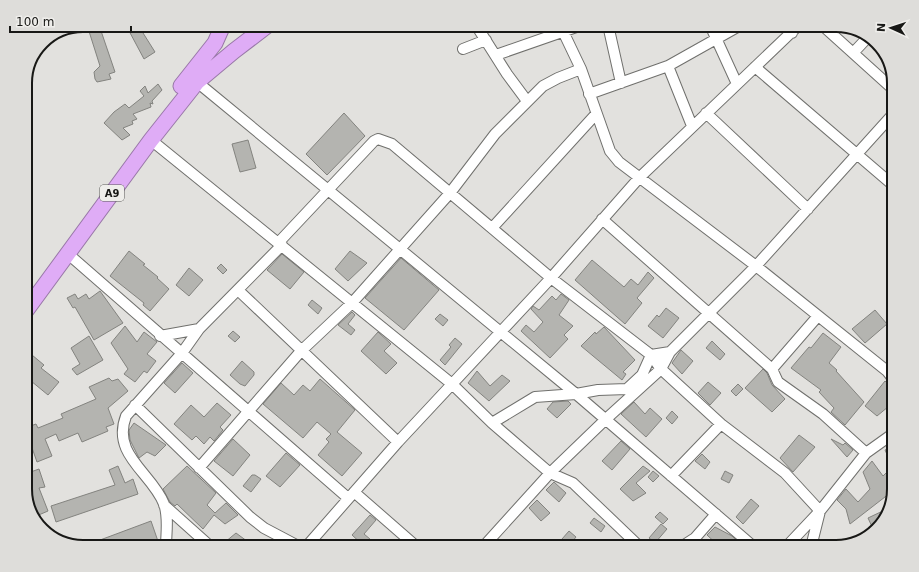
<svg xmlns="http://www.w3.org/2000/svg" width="919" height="572" viewBox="0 0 919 572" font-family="'DejaVu Sans',sans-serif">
  <rect width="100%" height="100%" fill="#e2e1de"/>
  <!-- building -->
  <path fill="#b4b4b0" stroke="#83837f" d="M87 25H99L115 72 109 74 111 79 97 82 95 79 94 72 100 66Z
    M134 25H138L155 52 144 59 128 29Z
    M158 84 162 90 152 101 153 104 150 103 151 107 133 114 137 119 132 121 133 124 123 128 130 135 122 140 104 123 114 112 125 104 129 108 144 96 140 91 145 86 148 93Z
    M344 113 365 136 327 175 306 154Z
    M248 140 256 168 240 172 232 144Z
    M129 251 145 264 143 265 158 277 157 278 169 289 150 311 143 305 144 303 110 276Z
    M350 251 367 263 348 281 335 269Z
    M282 254 304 272 290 289 267 270Z
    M401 258 439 290 404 330 365 298Z
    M592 260 624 287 631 279 638 285 648 272 654 278 637 298 642 303 625 324 575 280Z
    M221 264 227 270 223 274 217 268Z
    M189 268 203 280 189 296 176 285Z
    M100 291 123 323 94 340 75 307 73 308 67 298 75 294 78 299 86 294 89 299Z
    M561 294 569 300 559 315 573 326 564 335 568 339 550 358 521 331 526 325 534 332 543 322 531 309 533 306 539 310 552 296 556 300Z
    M312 300 322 308 318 314 308 305Z
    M666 308 679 318 663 338 648 326 657 315 659 317Z
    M875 310 887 324 865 343 852 329Z
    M352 312 355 315 348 324 355 330 351 335 338 325Z
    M440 314 448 320 443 326 435 319Z
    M125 326 137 342 144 332 157 342 147 354 156 361 147 373 144 371 135 382 124 374 128 369 111 343Z
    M604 327 635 360 623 372 626 374 622 380 581 346 595 332 596 334Z
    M233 331 240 337 235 342 228 336Z
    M378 332 391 344 384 351 397 363 386 374 361 351Z
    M823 333 841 347 829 363 837 370 836 371 864 402 845 425 831 412 834 408 819 392 821 390 791 368 809 347 811 348Z
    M89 336 103 360 77 375 72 369 80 364 71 348Z
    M455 338 462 344 445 365 440 360 451 347 449 345Z
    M712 341 725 354 720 360 706 348Z
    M681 350 693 361 682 374 672 363Z
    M32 355 44 365 41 368 59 382 48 395 31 381 25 387V364Z
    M242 361 254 372V375L245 386 240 384 230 375Z
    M182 363 193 373 175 393 164 383Z
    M763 369 767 373 772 385 785 399 772 412 745 388Z
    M477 371 490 386 502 375 510 381 489 401 468 383Z
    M109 378 112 381 118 379 128 391 108 408 114 424 106 427 108 431 82 442 78 433 59 441 56 434 45 439 52 456 37 462 25 428 36 424 38 428 63 418 61 414 96 399 89 387Z
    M320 379 355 410 337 432 362 453 342 476 318 455 329 442 326 439 331 434 317 422 303 438 263 404 281 383 294 395 303 385 310 391Z
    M885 381 894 390V402L877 416 865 406Z
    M708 382 721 393 710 405 698 393Z
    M738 384 743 389 736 396 731 391Z
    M568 401 571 404 557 418 547 409 553 402Z
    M634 402 645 414 650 408 662 419 646 437 621 414Z
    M217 403 231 415 220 427 223 430 214 441 210 437 204 444 196 436 192 440 174 424 191 405 204 417Z
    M672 411 678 417 672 424 666 418Z
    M134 423 166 445 155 456 147 452 139 458 130 440 129 430Z
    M799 435 815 447 793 472 780 458Z
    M233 439 250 455 233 476 214 461Z
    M831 439 843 445 845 443 853 450 847 457Z
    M621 441 630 449 612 470 602 461Z
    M894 446V470L885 450Z
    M286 453 300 465 280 487 266 476Z
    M702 454 710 462 705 469 695 461Z
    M872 461 883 476 888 471 894 483V490L850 524 846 509 837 500 846 489 858 502 870 489 863 472Z
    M118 466 125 483 133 479 138 494 56 522 51 506 115 485 109 470Z
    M187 466 216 493 207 505 215 513 226 503 238 515 225 524 214 515 203 529 177 504 175 506 170 502 163 489Z
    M643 466 650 471 636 483 646 493 633 501 620 489Z
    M39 469 45 487 39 488 48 511 34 517 25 491V474Z
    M653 471 659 476 653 482 648 477Z
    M725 471 733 475 729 483 721 479Z
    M252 475H255L261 479 251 492 243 486Z
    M554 482 566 493 559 502 546 490Z
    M751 499 759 506 743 524 736 517Z
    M537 500 550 513 541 521 529 508Z
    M889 508 886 518 874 531 868 518Z
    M660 512 668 519 663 524 655 517Z
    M370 515 376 520 364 534 370 539 364 546 352 535Z
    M594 518 605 526 601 532 590 523Z
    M151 521 160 547H85L84 546Z
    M661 524 667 529 655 543 649 538Z
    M715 527 732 536 744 547H720L707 535Z
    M569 531 576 537 568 547H555Z
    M236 533 255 547H219Z"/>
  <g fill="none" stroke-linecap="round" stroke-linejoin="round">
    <!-- minor casing -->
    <g stroke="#70706d" stroke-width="12">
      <path id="minor" d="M476 25 507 74 527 101
        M560 25 581 69 610 151 619 162 756 266 887 371 894 380
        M608 25 621 83
        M710 25 737 84
        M784 25 792 33
        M822 25 894 90
        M463 49 486 40
        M854 52 869 36
        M496 55 582 25
        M668 66 692 126
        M755 67 894 186
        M197 82 576 394 754 547
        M589 94 668 66 741 25
        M706 113 808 209
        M151 140 452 384 492 423 550 473 573 483 640 547
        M602 219 772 369 778 382 823 414 866 453
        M493 227 596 114
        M279 242 374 141 378 139 392 144 551 278 651 355 661 369 721 424 785 473 820 511 811 547
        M67 253 348 498
        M238 290 398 442
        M160 336 199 329
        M772 369 818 316
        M135 405 250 517 264 528 300 547
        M492 423 535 397 576 394 598 390 627 389 642 375 651 355 670 352
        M199 468 301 351 352 303 450 193 495 134 543 86 558 78 581 69
        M671 476 721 424
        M354 492 417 547
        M164 505 211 547
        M166 547C166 534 169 517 164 504 152 473 111 455 126 416L182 353 199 329 282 245
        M306 547 398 442 551 278 639 178 799 25
        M483 547 550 473 606 419 661 369 670 352 756 266 894 113
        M681 547 695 538 716 514
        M786 547 820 511 866 453 894 433"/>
    </g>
    <!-- highway casing -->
    <g stroke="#9978a8" stroke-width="17">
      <path id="highway" d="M181 86 215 43 223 25
        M25 312 151 140 197 82 234 51 268 25"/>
    </g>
    <!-- minor -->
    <use href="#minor" stroke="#fff" stroke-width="10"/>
    <!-- highway -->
    <use href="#highway" stroke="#dfacf6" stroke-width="15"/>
  </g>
  <g text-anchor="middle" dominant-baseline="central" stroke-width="3" stroke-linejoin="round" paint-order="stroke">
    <!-- shield labels -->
    <rect fill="#efeeeb" stroke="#585856" stroke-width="1" x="100" y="185" width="24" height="16" rx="3"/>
    <g font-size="10" font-weight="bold" fill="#181816">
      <text x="112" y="193">A9</text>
    </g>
  </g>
  <!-- crop -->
  <path d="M0 0H919V572H0ZM83 32H836A51 51 0 0 1 887 83V489A51 51 0 0 1 836 540H83A51 51 0 0 1 32 489V83A51 51 0 0 1 83 32Z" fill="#deddda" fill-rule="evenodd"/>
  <path fill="none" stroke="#181816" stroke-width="2" d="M83 32H836A51 51 0 0 1 887 83V489A51 51 0 0 1 836 540H83A51 51 0 0 1 32 489V83A51 51 0 0 1 83 32Z"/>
  <!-- north arrow -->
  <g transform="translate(891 28) rotate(273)" stroke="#efeeeb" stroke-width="3" paint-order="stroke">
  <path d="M0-3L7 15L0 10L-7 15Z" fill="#181816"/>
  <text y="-6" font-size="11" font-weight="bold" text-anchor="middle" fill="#181816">N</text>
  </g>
  <!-- scale -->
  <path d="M10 26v6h121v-6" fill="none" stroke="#181816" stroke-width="2"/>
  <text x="16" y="26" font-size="12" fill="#181816" stroke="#efeeeb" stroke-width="3" paint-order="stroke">100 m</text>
</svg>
